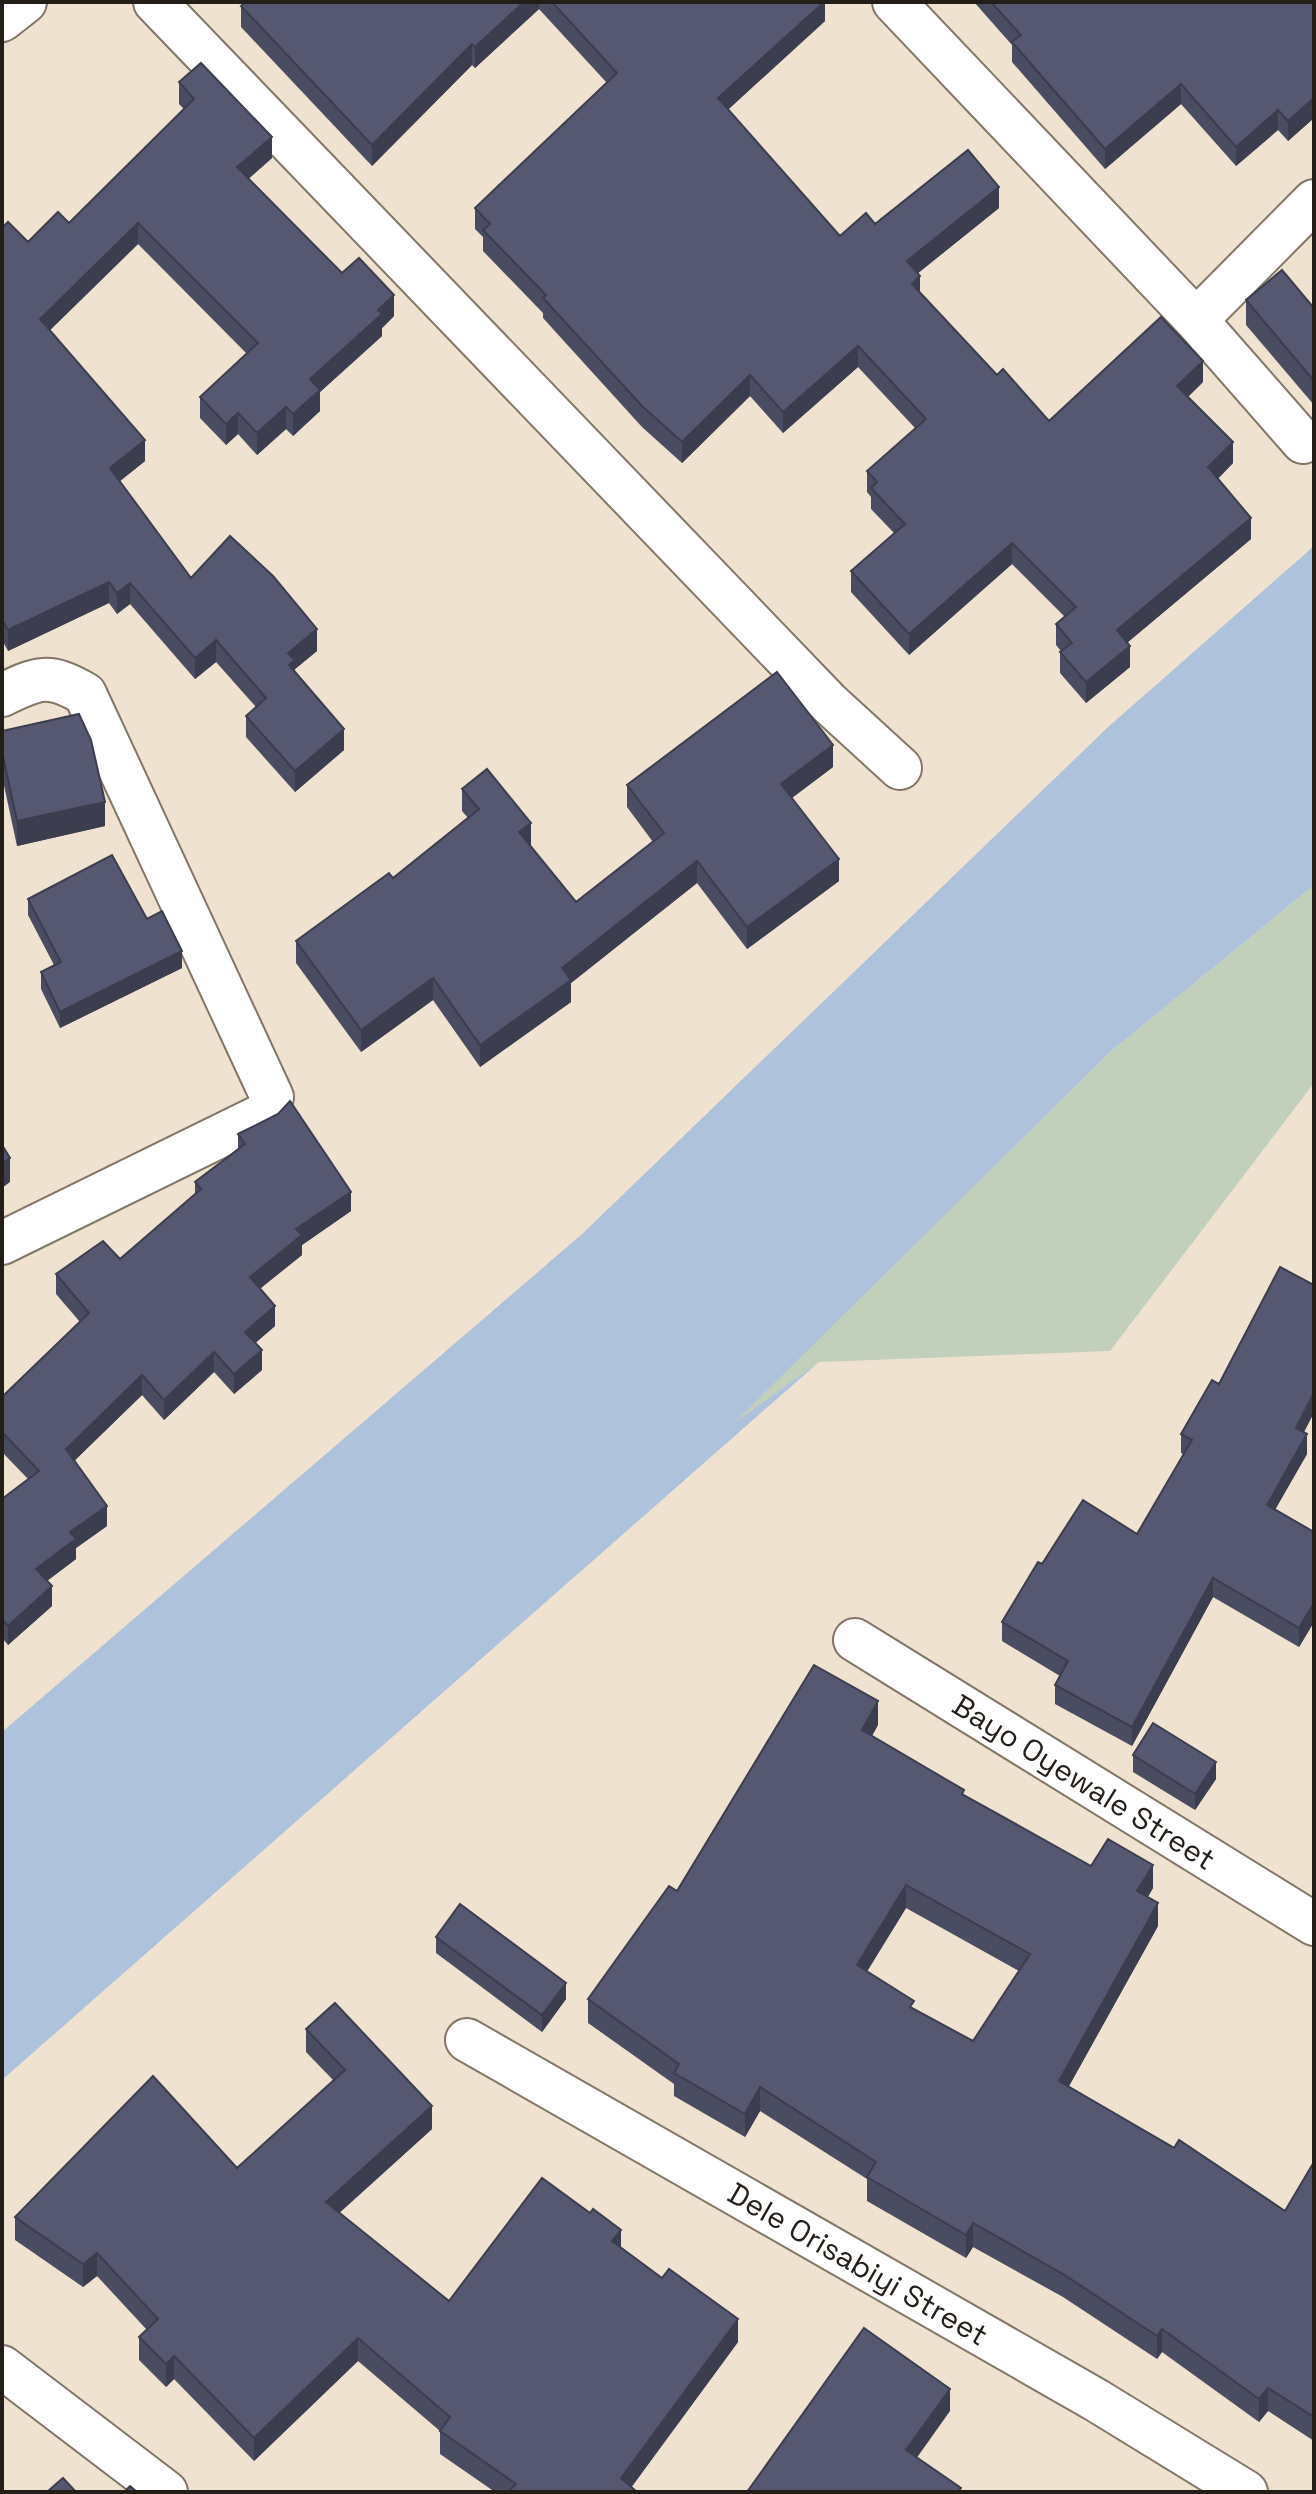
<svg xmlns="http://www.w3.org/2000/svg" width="1316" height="2494" viewBox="0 0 1316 2494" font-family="'Space Grotesk',sans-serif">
  <rect width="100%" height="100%" fill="#f0e2d0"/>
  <!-- green -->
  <path fill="#c2cfbb" d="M1314 885V1083L1110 1351 819 1362 728 1428 1110 1052Z"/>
  <!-- water -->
  <path fill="#afc2db" d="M1314 546V885L1110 1052 734 1423 819 1362 2 2080V1732L581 1235 1107 728Z"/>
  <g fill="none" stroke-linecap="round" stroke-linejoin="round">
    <!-- minor casing -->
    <g stroke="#827666" stroke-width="46">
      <path id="minor" d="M155 2 829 703 900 768
        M894 2 1196 320 1303 442
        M2 20 25 2
        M1196 320 1314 201
        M2 695C39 677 49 673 85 694L272 1097 267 1113 2 1243
        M855 1640 1314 1924
        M467 2040 1096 2400 1246 2492
        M2 2367 166 2492"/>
    </g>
    <!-- minor -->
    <use href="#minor" stroke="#fff" stroke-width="42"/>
  </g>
  <!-- wall -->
  <path fill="#4a4c61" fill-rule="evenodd" d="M246 2H825V21L728 109 840 236 875 224 999 208 918 273 920 293 997 375 1049 421 1203 382 1188 397 1233 463 1218 479 1251 539 1127 643 1130 667 1086 703 1060 673V652L1061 651 1056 645V624L1065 617 1012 564 909 655 851 592V571L894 533 871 509V497L867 492V471L915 428 858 367 783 433 750 396 682 463 642 427 543 318V313L483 251V237L475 229V208L607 83 539 9 475 68 472 65 372 166 241 27V6Z
    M974 2H1314V118L1288 141 1278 130 1236 166 1181 104 1105 169 1012 62V45Z
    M179 82 272 158 248 179 342 273 394 316 382 328V336L320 392V411L293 436 286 429 257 455 238 434 226 445 200 418V397L247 354 138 244 50 330 145 461 120 481 191 578 317 651 295 669V672L344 750 295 792 246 737V716L256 707 216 662 195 679 130 604 117 614 109 603 8 651 2 640V228L28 242 69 223 184 109 179 104Z
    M1246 300 1314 308V405L1246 325Z
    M2 731 105 826 17 846 2 776Z
    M833 767 792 798 839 881 747 949 697 883 571 983V1002L480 1067 433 1000 361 1052 296 963V941L393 878 468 818 462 811V789L531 845 530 846 576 902 653 842 627 807V785Z
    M28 899 147 919 182 968 60 1028 41 989V972L54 965 28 915Z
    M238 1134 351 1211 302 1245V1255L260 1288 275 1326 255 1343 262 1370 234 1394 214 1372 164 1420 142 1395 75 1460 107 1526 76 1548V1559L47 1581 52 1606 8 1645 2 1638V1499L28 1479 2 1452V1397L80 1322 56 1294V1274L120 1259 195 1194V1182L238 1149Z
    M1314 1285V1413L1304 1432 1307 1454 1275 1509 1314 1532V1622L1299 1647 1213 1597 1132 1746 1055 1704V1685L1060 1676 1002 1641V1622L1042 1564 1137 1534 1183 1454 1181 1453V1434L1219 1384Z
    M878 1725 872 1736 964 1795 1091 1866 1153 1888 1148 1897 1158 1926 1069 2086 1285 2211 1314 2162V2441L1268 2411 1259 2422 1162 2352 1157 2359 1063 2297 973 2247 966 2258 867 2201V2179L760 2111 745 2137 674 2096V2084L588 2023V1999L677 1891ZM906 1908 1019 1971 973 2041 914 2009 867 1971Z
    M1133 1755 1216 1779 1195 1810 1133 1772Z
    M436 1937 566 1999 542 2032 436 1953Z
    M306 2029 432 2129 339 2213 449 2301 621 2247 738 2342 631 2487 637 2492H495L440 2454V2431L358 2361 254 2461 174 2379 166 2387 139 2360V2337L147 2330 97 2276 83 2287 15 2240V2217L237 2168 333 2080 306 2052Z"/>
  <!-- shaded-wall -->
  <path fill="#3c3e4f" d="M524 2H539V9L475 68V47Z
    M824 2H825V21L718 119V98Z
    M472 44V65L372 166V145Z
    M1181 84V104L1105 169V149Z
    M1314 98V118L1288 141V121Z
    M1278 110V130L1236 166V147Z
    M272 137V158L237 189V167Z
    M999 187V208L907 282V261Z
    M138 223V244L40 340V319Z
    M920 276V297L912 284Z
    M394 295V316L382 328V336L320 392V411L293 436V414L310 379 378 310Z
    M858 346V367L783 433V412Z
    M1203 361V382L1177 407V386Z
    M750 375V396L682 463V442Z
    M286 407V429L257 455V433Z
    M238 413V434L226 445V424Z
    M145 440V461L110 489V468Z
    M1233 442V463L1208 488V467Z
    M1251 518V539L1117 651V630Z
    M1012 543V564L909 655V634Z
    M109 582V603L8 651V630Z
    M130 583V604L117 614V593Z
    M317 629V651L295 669V681L289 686 288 653Z
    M216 640V662L195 679V658Z
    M1130 646V667L1086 703V682Z
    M344 729V750L295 792V771Z
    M833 745V767L781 806V784Z
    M105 802V826L17 846V821Z
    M531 823V845L519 854V832Z
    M839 859V881L747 949V927Z
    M697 861V883L571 983V1002L480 1067V1045L562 968Z
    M182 951V968L60 1028V1012Z
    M433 978V1000L361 1052V1030Z
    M10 1158V1182L2 1188V1163Z
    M351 1192V1211L302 1245V1255L250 1297V1277L296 1229Z
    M275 1306V1326L245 1352V1332Z
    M262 1350V1370L234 1394V1374Z
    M214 1352V1372L164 1420V1400Z
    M142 1375V1395L66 1469V1449Z
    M1314 1393V1412L1296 1447V1428Z
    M1307 1434V1454L1267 1524V1505Z
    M107 1506V1526L76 1548V1559L36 1589V1569L70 1532Z
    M1213 1578V1597L1132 1746V1727Z
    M52 1586V1606L8 1645V1626Z
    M1314 1603V1622L1299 1647V1628Z
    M878 1701V1725L862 1753V1730Z
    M1216 1762V1779L1195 1810V1794Z
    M1153 1865V1888L1137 1914V1891Z
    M906 1885V1908L857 1988V1965Z
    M1158 1903V1926L1059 2104V2081Z
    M566 1983V1999L542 2032V2015Z
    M760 2087V2111L745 2137V2114Z
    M432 2106V2129L326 2225V2202Z
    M973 2223V2247L966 2258V2235Z
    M621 2230V2253L612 2241Z
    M97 2253V2276L83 2287V2264Z
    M738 2319V2342L628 2492 621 2478Z
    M1162 2329V2352L1157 2359V2336Z
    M358 2338V2361L254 2461V2438Z
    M174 2356V2379L166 2387V2364Z
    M1268 2388V2411L1259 2422V2399Z
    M950 2389V2411L906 2473V2450Z"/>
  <!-- building -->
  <path fill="#565871" stroke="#3c3e4f" stroke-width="2" fill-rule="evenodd" d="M246 2H524L475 47 472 44 372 145 241 6Z
    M552 2H824L718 98 840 236 866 213 875 224 968 150 999 187 907 261 920 276 912 284 997 375 1003 369 1049 421 1161 317 1203 361 1177 386 1233 442 1208 467 1251 518 1117 630 1130 646 1086 682 1060 652 1072 643 1056 624 1076 607 1012 543 909 634 851 571 905 524 871 488 877 482 867 471 926 419 858 346 783 412 750 375 682 442 642 406 543 298 546 295 483 230 490 224 475 208 617 73Z
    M991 2H1314V98L1288 121 1278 110 1236 147 1181 84 1105 149 1012 42 1021 35Z
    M201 63 272 137 237 167 342 273 359 258 394 295 378 310 382 314 310 379 320 390 293 414 286 407 257 433 238 413 226 424 200 397 258 343 138 223 40 319 145 440 110 468 191 578 230 536 273 576 317 629 288 653 295 660 289 665 344 729 295 771 246 716 266 698 216 640 195 658 130 583 117 593 109 582 8 630 2 619V228L8 222 28 242 58 212 69 223 194 99 179 82Z
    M1282 270 1314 308V381L1246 300Z
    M777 672 833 745 781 784 839 859 747 927 697 861 562 968 571 980 480 1045 433 978 361 1030 296 941 389 873 393 878 479 809 462 789 487 769 531 823 519 832 576 902 664 833 627 785Z
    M79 714 91 740 105 802 17 821 2 752V731Z
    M112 855 147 919 162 911 182 951 60 1012 41 972 61 962 28 899Z
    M290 1101 351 1192 296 1229 302 1235 250 1277 275 1306 245 1332 262 1350 234 1374 214 1352 164 1400 142 1375 66 1449 107 1506 70 1532 76 1539 36 1569 52 1586 8 1626 2 1619V1499L39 1471 2 1432V1397L89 1313 56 1274 103 1241 120 1259 201 1189 195 1182 245 1144 238 1134 278 1114Z
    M2 1145 10 1158 2 1163Z
    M1280 1267 1314 1285V1393L1296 1428 1307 1434 1267 1505 1314 1532V1603L1299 1628 1213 1578 1132 1727 1055 1685 1068 1661 1002 1622 1038 1562 1042 1564 1083 1500 1137 1534 1192 1440 1181 1434 1212 1380 1219 1384Z
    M814 1665 878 1701 862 1730 964 1790 962 1794 1091 1866 1108 1839 1153 1865 1137 1891 1158 1903 1059 2081 1174 2148 1179 2140 1285 2211 1314 2162V2417L1268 2388 1259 2399 1162 2329 1157 2336 1063 2274 973 2223 966 2235 867 2177 876 2162 760 2087 745 2114 674 2073 679 2064 588 1999 669 1886 677 1891ZM906 1885 1030 1954 973 2041 910 2007 914 2001 857 1965Z
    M1153 1723 1216 1762 1195 1794 1133 1755Z
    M460 1904 566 1983 542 2015 436 1937Z
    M335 2003 432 2106 326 2202 449 2301 542 2178 590 2213 593 2209 621 2230 612 2241 662 2278 669 2269 738 2319 621 2478 637 2492H508L516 2484 440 2431 450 2417 358 2338 254 2438 174 2356 166 2364 139 2337 158 2319 97 2253 83 2264 15 2217 153 2076 237 2168 345 2070 306 2029Z
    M864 2328 950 2389 906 2450 961 2488 958 2492H747Z
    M63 2478 76 2492H47Z
    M130 2486 137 2492H124Z"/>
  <g text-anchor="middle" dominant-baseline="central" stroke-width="8" stroke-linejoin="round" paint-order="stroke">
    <!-- street labels -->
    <g font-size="30" fill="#231e18" stroke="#fff">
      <text transform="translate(1084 1782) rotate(32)">Bayo Oyewale Street</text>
      <text transform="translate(858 2264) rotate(30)">Dele Orisabiyi Street</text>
    </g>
  </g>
  <!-- border -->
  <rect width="1316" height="2494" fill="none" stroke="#231e18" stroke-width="8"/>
</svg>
